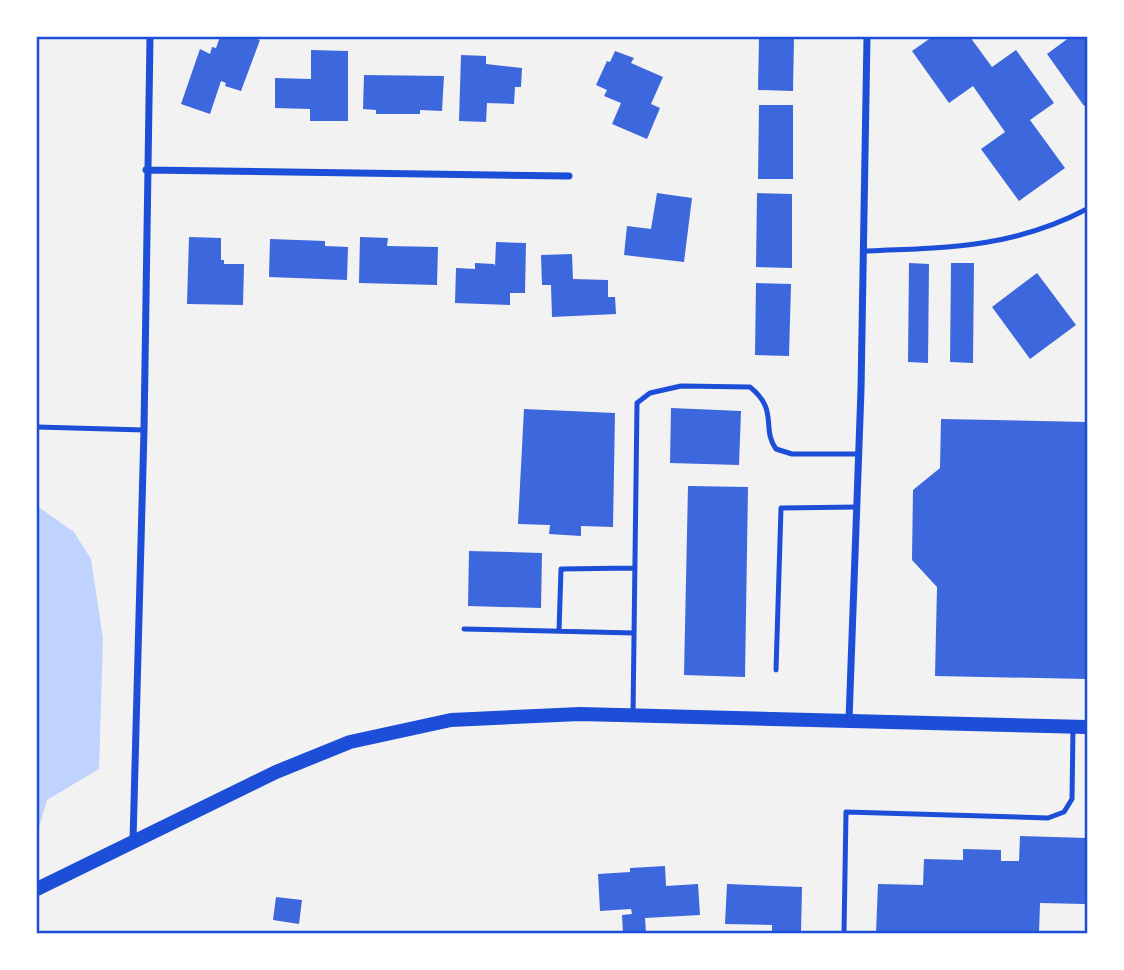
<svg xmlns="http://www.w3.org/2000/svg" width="1124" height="970" viewBox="0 0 1124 970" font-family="'PT Sans Narrow',sans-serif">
  <rect width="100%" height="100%" fill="#f2f2f2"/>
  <!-- water -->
  <path fill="#bfd3fe" d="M37 506 74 532 91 559 103 639 99 769 47 800 37 834Z"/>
  <!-- building -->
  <path fill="#3d67dc" d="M220 37H251L260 40 241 91 225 86 226 83 221 81 210 114 181 104 200 49 210 54 212 47 216 48Z
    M759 37H794L793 91 758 90Z
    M932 37H970L992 67 1016 50 1054 103 1030 120 1065 168 1019 201 981 149 1005 132 973 86 949 103 912 51Z
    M1070 37H1087V103L1084 106 1047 54Z
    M311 50 348 51V121H310V109L275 108V78L311 79Z
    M615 51 634 58 631 63 663 77 651 104 660 108 647 139 612 124 621 103 604 96 607 90 596 85 607 61 610 62Z
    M461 55 486 56V64L522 68 521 87H515L514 104 487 103 486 122 459 121Z
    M364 75 444 76 442 111 420 110V114H376V110L363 109Z
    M759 105H793V179H758Z
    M657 193 692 198 684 262 624 255 627 226 651 229Z
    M757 193 792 194V268L756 267Z
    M189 237 221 238V260H224V264H244L243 305 187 304Z
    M360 237 388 238 387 246 438 247 437 285 359 283Z
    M270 239 325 241V246L348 247 347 280 269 277Z
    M496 242 526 243 525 293H510V305L455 303 456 268 475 269V263L494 264 495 266Z
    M572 254 573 279 608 280V297H615L616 314 552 317 551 285H542L541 255Z
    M909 263 929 264 928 363 908 362Z
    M951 263H974L973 363 950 362Z
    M1037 273 1076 325 1030 359 992 307Z
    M756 283 791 284 789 356 755 355Z
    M671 408 741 411 739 465 670 463Z
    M524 409 615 413 613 527 581 526V536L549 534 550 525 518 524Z
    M941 419 1087 422V679L935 676 937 587 912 560 913 490 940 468Z
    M688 486 748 487 745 677 684 675Z
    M469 551 542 553 541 608 468 606Z
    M1020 836 1087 838 1085 904 1040 903 1039 933H876L878 884 923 885 924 859 963 860V849L1001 850V861H1019Z
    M665 866 666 886 698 884 700 915 645 918 646 933H623L622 915 632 914 631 909 600 911 598 874 630 872V868Z
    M727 884 802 887 801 933H772V925L725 924Z
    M276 897 302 900 299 924 273 920Z"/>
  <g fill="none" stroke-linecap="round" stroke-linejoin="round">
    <!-- service -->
    <path stroke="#1d4ed8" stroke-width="5" d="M864 251C945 248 1013 248 1087 209
      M37 427 144 430
      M464 629 634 633
      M559 631 561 569 635 568
      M776 670 781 508 857 507
      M633 715 637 403 650 393 681 386 750 387C779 410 761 428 776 449L792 454H859
      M844 933 846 812 1048 818 1064 812 1072 799 1073 727"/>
    <!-- minor -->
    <path stroke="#1d4ed8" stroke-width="7" d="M146 170 569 176
      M849 720 861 390 867 37
      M133 841 144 430 150 37"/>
    <!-- secondary -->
    <path stroke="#1d4ed8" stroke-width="14" d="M37 889 276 772 350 742 451 720 580 714 1087 727"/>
  </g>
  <!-- border -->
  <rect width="1124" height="970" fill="none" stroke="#ffffff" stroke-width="77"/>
  <rect x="38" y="38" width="1048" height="894" fill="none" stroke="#1d4ed8" stroke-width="2.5"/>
</svg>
